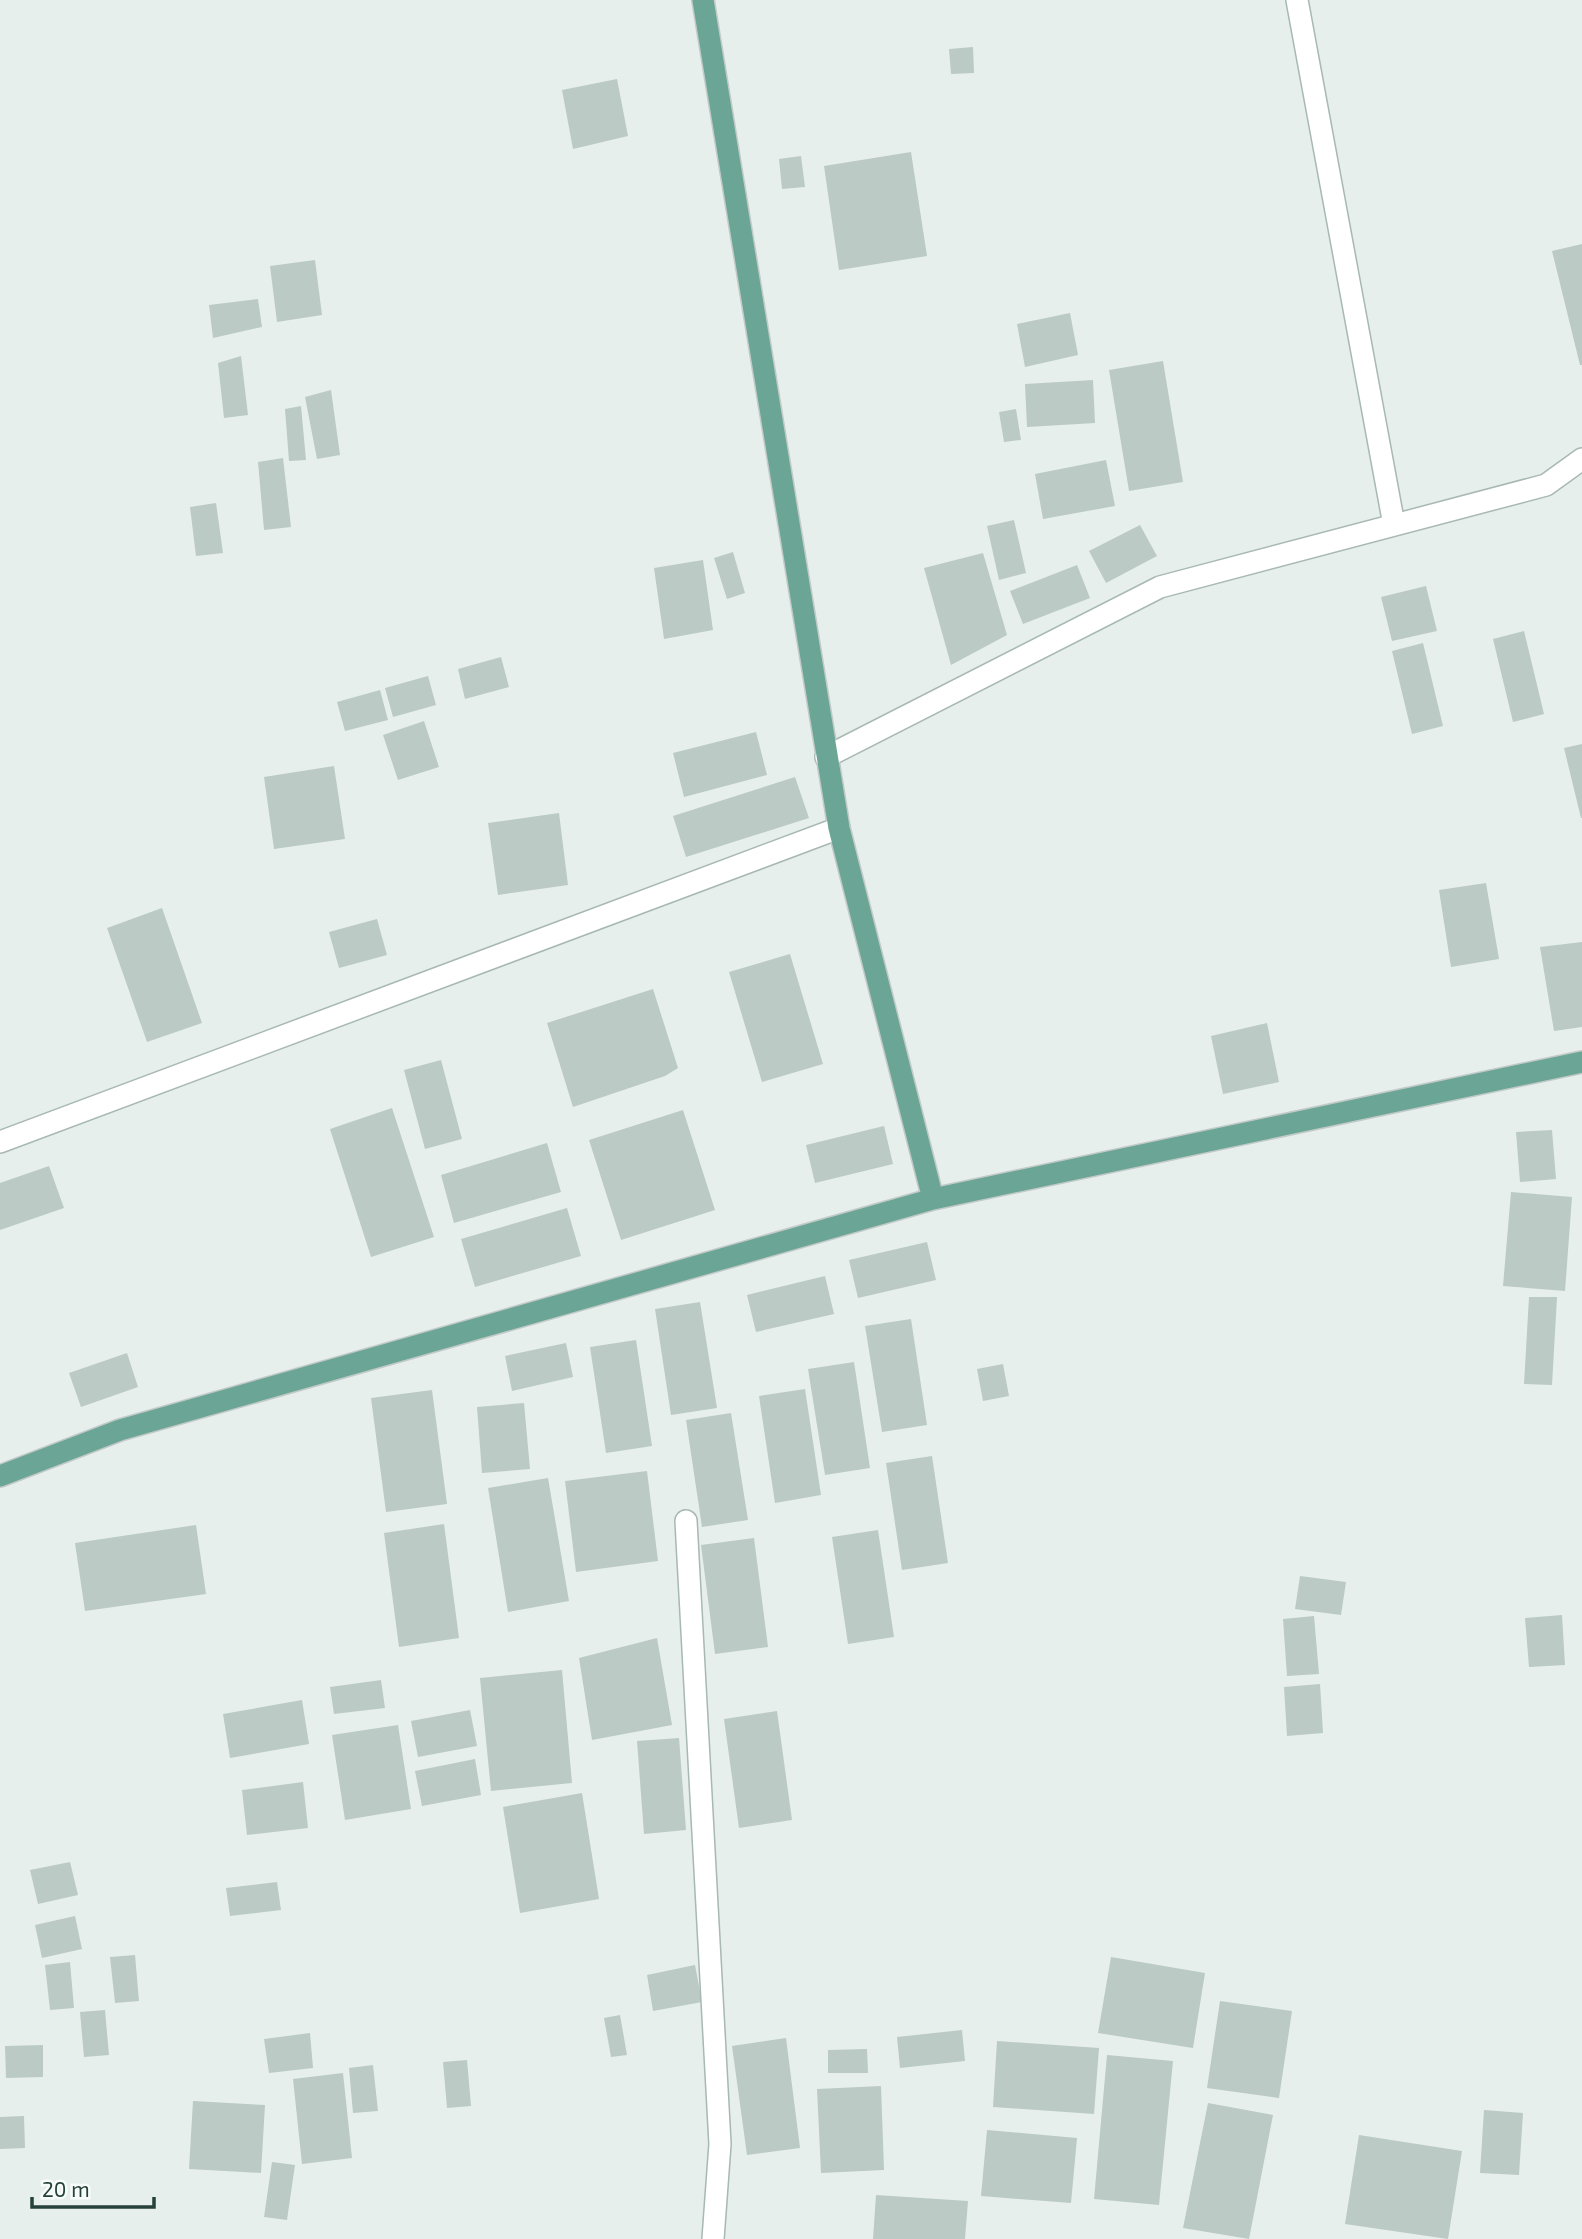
<svg xmlns="http://www.w3.org/2000/svg" width="1582" height="2239" viewBox="0 0 1582 2239" font-family="'Exo 2',sans-serif">
  <rect width="100%" height="100%" fill="#e6efeb"/>
  <!-- building -->
  <path fill="#bbcac4" d="M973 47 974 73 951 74 949 49Z
    M617 79 628 136 573 149 562 90Z
    M911 152 927 256 839 270 824 166Z
    M801 156 805 187 782 189 779 159Z
    M1582 244V365H1580L1552 251Z
    M315 260 322 315 277 322 270 266Z
    M258 299 262 327 213 338 209 305Z
    M1070 313 1078 355 1025 367 1017 324Z
    M241 356 248 415 224 418 218 363Z
    M1163 361 1183 482 1129 491 1109 370Z
    M1093 380 1095 423 1027 427 1025 384Z
    M331 390 340 455 317 459 305 397Z
    M301 406 306 460 289 461 285 409Z
    M1016 409 1021 440 1004 442 999 412Z
    M283 458 291 527 264 530 258 462Z
    M1106 460 1115 506 1043 519 1035 474Z
    M216 503 223 553 196 556 190 507Z
    M1014 520 1026 573 999 580 987 526Z
    M1140 525 1157 556 1106 583 1089 551Z
    M733 552 745 593 727 599 714 558Z
    M983 553 1007 635 951 665 924 568Z
    M703 560 713 630 664 639 654 568Z
    M1077 565 1090 598 1023 624 1010 591Z
    M1426 586 1437 631 1392 641 1381 597Z
    M1524 631 1544 714 1513 722 1493 639Z
    M1423 643 1443 726 1412 734 1392 651Z
    M501 657 509 687 465 699 458 669Z
    M428 676 436 705 393 717 385 688Z
    M380 690 388 720 345 731 337 702Z
    M424 721 439 767 398 780 383 735Z
    M756 732 767 775 684 797 673 753Z
    M1582 744V818H1581L1564 748Z
    M334 766 345 839 274 849 264 777Z
    M795 777 809 818 686 857 673 816Z
    M559 813 568 885 498 895 488 823Z
    M1486 883 1499 959 1451 967 1439 890Z
    M162 908 202 1023 147 1042 107 928Z
    M377 919 387 955 339 968 329 932Z
    M1582 942V1027L1554 1031 1540 947Z
    M790 954 823 1064 762 1082 729 972Z
    M653 989 678 1068 665 1076 573 1107 547 1023Z
    M1267 1023 1279 1082 1223 1094 1211 1036Z
    M441 1060 462 1139 425 1149 404 1070Z
    M392 1108 434 1237 371 1257 330 1129Z
    M683 1110 715 1210 621 1240 589 1140Z
    M884 1126 893 1164 815 1183 806 1145Z
    M1552 1130 1556 1179 1520 1182 1516 1132Z
    M547 1143 561 1192 454 1223 441 1175Z
    M49 1166 64 1208 0 1230V1183Z
    M1511 1192 1572 1197 1565 1291 1503 1286Z
    M567 1208 581 1256 475 1287 461 1239Z
    M927 1242 936 1280 858 1298 849 1260Z
    M825 1276 834 1314 756 1332 747 1295Z
    M1529 1297H1557L1552 1385 1524 1384Z
    M700 1302 717 1408 671 1415 655 1309Z
    M911 1319 927 1425 882 1432 865 1326Z
    M636 1340 652 1446 606 1453 590 1347Z
    M566 1343 573 1377 512 1391 505 1356Z
    M127 1353 138 1387 81 1407 69 1373Z
    M854 1362 870 1468 825 1475 808 1369Z
    M1003 1364 1009 1396 983 1401 977 1369Z
    M805 1389 821 1495 775 1503 759 1396Z
    M432 1390 447 1504 386 1512 371 1398Z
    M524 1403 530 1469 482 1473 477 1407Z
    M731 1413 748 1520 702 1527 686 1420Z
    M932 1456 948 1563 902 1570 886 1463Z
    M647 1471 658 1561 576 1572 565 1481Z
    M548 1478 569 1601 508 1612 488 1488Z
    M444 1524 459 1638 399 1647 384 1533Z
    M196 1525 206 1594 85 1611 75 1543Z
    M878 1530 894 1637 848 1644 832 1537Z
    M754 1538 768 1647 715 1654 701 1545Z
    M1300 1576 1346 1582 1341 1615 1295 1609Z
    M1562 1615 1565 1665 1529 1667 1525 1618Z
    M1314 1616 1319 1674 1287 1676 1283 1619Z
    M657 1638 672 1725 592 1740 579 1658Z
    M562 1670 572 1783 491 1791 480 1678Z
    M381 1680 385 1708 334 1714 330 1687Z
    M1320 1684 1323 1733 1287 1736 1284 1687Z
    M302 1700 309 1744 230 1758 223 1714Z
    M470 1710 477 1746 418 1757 411 1721Z
    M777 1711 792 1820 739 1828 724 1719Z
    M398 1725 411 1809 345 1820 332 1735Z
    M679 1738 686 1830 644 1834 637 1741Z
    M475 1759 481 1795 422 1806 415 1771Z
    M303 1782 308 1828 247 1835 242 1790Z
    M582 1793 599 1899 520 1913 503 1807Z
    M70 1862 78 1895 38 1904 30 1870Z
    M277 1882 281 1910 230 1916 226 1888Z
    M75 1916 82 1949 42 1958 35 1925Z
    M135 1955 139 2001 115 2003 110 1957Z
    M1111 1957 1205 1973 1193 2048 1098 2033Z
    M70 1962 74 2008 50 2010 45 1965Z
    M695 1965 702 2002 653 2011 647 1975Z
    M1220 2001 1292 2011 1279 2098 1207 2088Z
    M105 2010 109 2055 84 2057 80 2012Z
    M620 2015 627 2055 611 2057 604 2018Z
    M962 2030 965 2061 900 2068 897 2037Z
    M310 2033 313 2068 269 2073 264 2039Z
    M786 2038 800 2148 747 2155 732 2046Z
    M997 2041 1099 2048 1094 2114 993 2107Z
    M43 2045V2077L6 2078 5 2046Z
    M867 2049 868 2073H828V2050Z
    M1107 2055 1173 2061 1159 2205 1094 2199Z
    M467 2060 471 2106 447 2108 443 2062Z
    M373 2065 378 2111 353 2113 349 2068Z
    M343 2073 352 2158 302 2164 293 2079Z
    M881 2086 884 2170 821 2173 817 2089Z
    M193 2101 265 2105 261 2173 189 2169Z
    M1208 2103 1273 2115 1249 2239 1183 2228Z
    M1484 2110 1523 2113 1519 2175 1480 2173Z
    M24 2116 25 2148 0 2149V2117Z
    M987 2130 1077 2138 1071 2203 981 2196Z
    M1359 2135 1462 2151 1448 2239 1345 2224Z
    M272 2162 295 2165 287 2220 264 2217Z
    M876 2195 968 2201 965 2239H873Z"/>
  <g fill="none" stroke-linecap="round" stroke-linejoin="round">
    <!-- minor casing -->
    <g stroke="#a8b8b2" stroke-width="24">
      <path id="minor" d="M1297 0 1394 525
        M826 757 1160 587 1546 485 1582 459
        M0 1142 839 828
        M686 1521 720 2144 713 2239"/>
    </g>
    <!-- major casing -->
    <g stroke="#c2cac8" stroke-width="24">
      <path id="major" d="M703 0 839 828 933 1199 1582 1062
        M0 1476 120 1430 933 1199"/>
    </g>
    <!-- minor -->
    <use href="#minor" stroke="#fff" stroke-width="21"/>
    <!-- major -->
    <use href="#major" stroke="#6aa596" stroke-width="21"/>
  </g>
  <!-- scale -->
  <path d="M32 2197v10h122v-10" fill="none" stroke="#24423a" stroke-width="3.5"/>
  <text x="42" y="2197" font-size="21" fill="#24423a" stroke="#f7fbf9" stroke-width="5" paint-order="stroke">20 m</text>
</svg>
